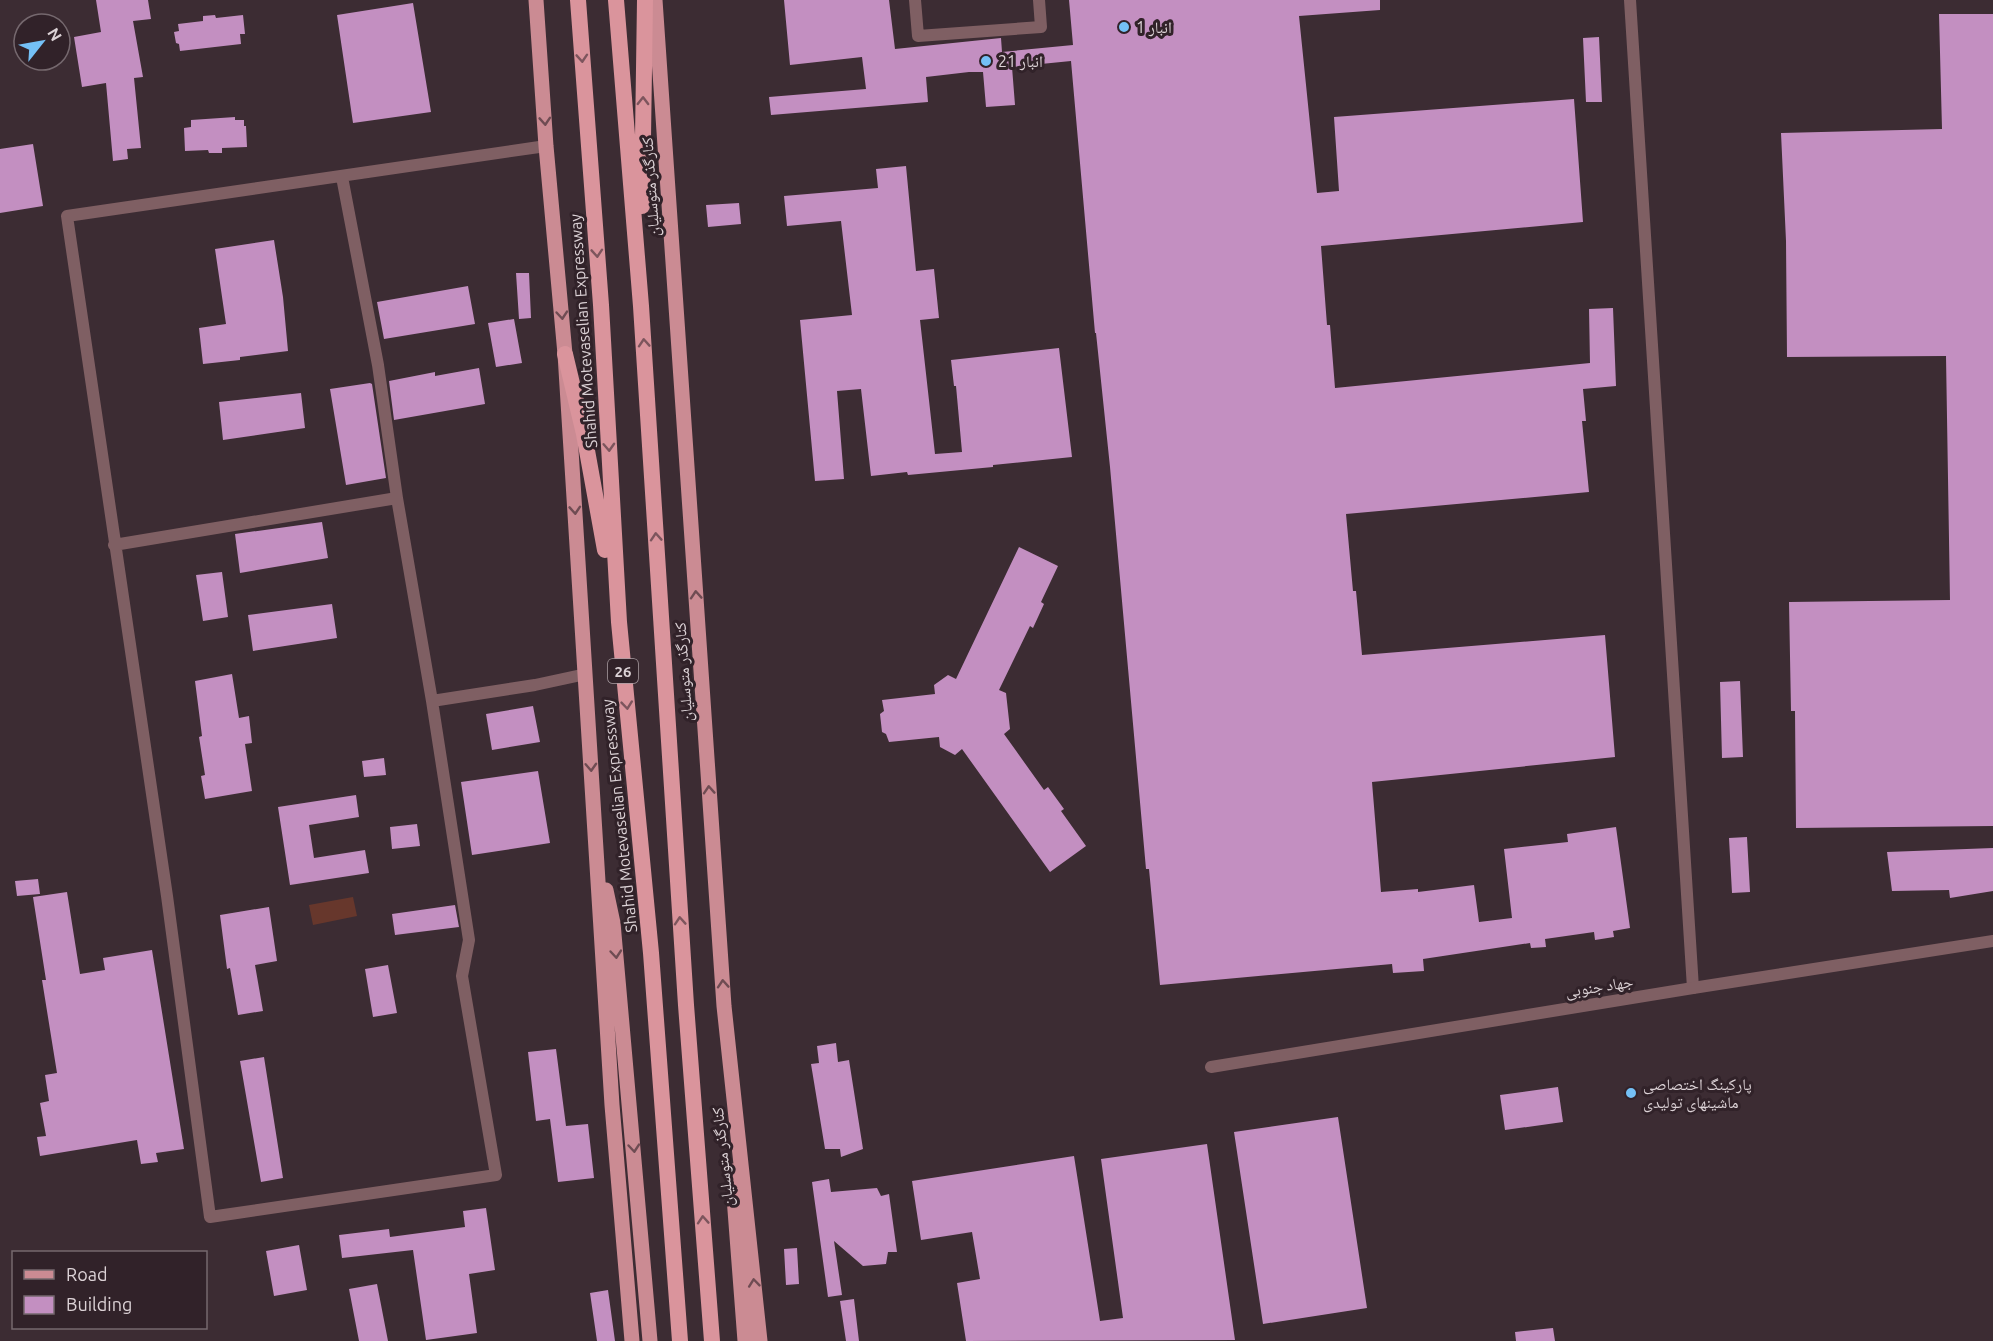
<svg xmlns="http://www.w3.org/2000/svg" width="1993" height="1341" viewBox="0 0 1993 1341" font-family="Ubuntu,'Noto Naskh Arabic',sans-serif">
  <rect width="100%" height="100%" fill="#3c2c33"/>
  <!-- green -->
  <path fill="#67372c" d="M353 897 357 916 313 925 309 905Z"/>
  <!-- building -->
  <path fill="#c38fc1" d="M96 0H148L151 19 133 21 143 77 134 78 141 148 127 149 128 159 113 161 106 83 82 87 74 37 101 32Z
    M784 0H889L895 49 1001 38 1002 52 1073 45 1069 0H1380V10L1299 16 1317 193 1339 191 1334 117 1574 99 1583 222 1321 246 1327 325H1330L1335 388 1590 363 1589 309 1613 308 1616 386 1583 389 1586 421H1582L1589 492 1346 514 1353 591H1356L1362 655 1605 635 1615 757 1372 782 1381 892 1418 889V892L1474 885 1479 922 1512 918 1504 849 1568 842 1567 834 1616 827 1630 928 1613 931 1614 937 1595 940 1594 932 1545 939 1546 947 1531 948 1530 943 1423 959 1424 971 1393 973 1392 964 1160 985 1149 869H1146L1110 467 1096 333H1095L1071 61 1012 67 1015 105 986 107 983 72H969L926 77 928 102 771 115 769 97 866 89 862 57 790 65Z
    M413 3 431 112 353 123 337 15Z
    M1939 14H1993V826L1796 828 1795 711H1791L1789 602 1950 600 1946 356 1787 357 1786 241 1781 133 1942 129Z
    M215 15 216 18 243 15 245 34H240L241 44 180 51 179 44 176 43 174 32 179 31 178 24 203 21V16Z
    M1599 37 1602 102H1586L1583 38Z
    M235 117V120H244V126H246L247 147 222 148V153H209L208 150 185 151 184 128 191 127V120Z
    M33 144 43 206 0 213V149Z
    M906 166 916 271 934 269 939 318 920 320 935 454 962 452 956 386H954L951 360 1059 348 1072 457 993 465V467L908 475 907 472 871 476 861 389 837 391 844 479 815 481 800 320 852 315 841 221 787 226 784 196 878 188 876 169Z
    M739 203 741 224 708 227 706 205Z
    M274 240 283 297 288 351 240 357V360L203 364 199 328 226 324 215 249Z
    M516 273H529L531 318 519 319Z
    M468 286 475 324 384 339 377 302Z
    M514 319 522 363 496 367 488 323Z
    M479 368 485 404 394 420 389 381 435 372V376Z
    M370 383 372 384 386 478 346 485 330 389Z
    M301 393 305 428 223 440 219 402Z
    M322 522 328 558 240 573 235 534Z
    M1019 547 1058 566 1041 602 1044 604 1033 628 1030 626 999 690 1006 693 1010 729 1004 734 1044 790 1048 787 1064 809 1061 811 1086 846 1050 872 962 749 955 755 940 747 939 737 889 742 886 734 882 732 880 714 884 711 882 700 935 694 934 685 948 675 956 679Z
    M222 572 228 617 203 621 196 575Z
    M332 604 337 638 253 651 248 615Z
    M232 674 239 718 249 716 252 743 245 744 252 791 205 799 201 776 205 775 199 737 202 736 195 681Z
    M1740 681 1743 757 1722 758 1720 682Z
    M533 706 540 742 492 750 486 714Z
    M384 758 386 775 364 777 362 761Z
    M538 771 550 843 472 855 461 782Z
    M356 795 359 817 309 825 314 858 365 850 369 873 290 885 278 807Z
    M417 824 420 846 392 849 390 827Z
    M1747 837 1750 892 1732 893 1729 838Z
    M1993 848V891L1950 898 1949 890 1892 891 1887 852Z
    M38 879 40 894 17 896 15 881Z
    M67 892 80 974 105 970 103 958 152 950 184 1149 156 1153 158 1162 141 1164 137 1140 40 1156 37 1137 46 1136 40 1103 49 1101 45 1075 57 1073 42 980H46L33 897Z
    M455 905 459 927 395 935 392 914Z
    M269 907 277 961 255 965 263 1011 238 1015 230 968 227 969 220 915Z
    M388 965 397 1013 373 1017 365 969Z
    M836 1043 838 1062 849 1060 863 1149 841 1157 840 1149H825L811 1064 819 1063 817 1046Z
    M556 1049 566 1126 588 1124 594 1178 558 1182 550 1119 536 1121 528 1052Z
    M264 1057 283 1178 261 1182 240 1061Z
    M1558 1087 1563 1122 1505 1130 1500 1095Z
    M1338 1117 1367 1308 1263 1324 1234 1132Z
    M1207 1144 1235 1340 966 1341 957 1283 980 1279 972 1232 921 1240 912 1181 1074 1156 1100 1321 1123 1318 1101 1159Z
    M829 1179 831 1192 877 1188 881 1196 889 1194 897 1252H888L886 1264 863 1266 834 1241 842 1295 828 1297 812 1182Z
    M486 1208 495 1270 469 1274 477 1333 426 1340 413 1250 342 1258 339 1235 389 1229 390 1237 465 1227 463 1211Z
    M299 1245 307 1290 274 1296 266 1251Z
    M797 1248 799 1284 786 1285 784 1249Z
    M377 1284 388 1341H359L349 1289Z
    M608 1290 615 1341H597L590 1293Z
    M854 1299 859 1341H846L840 1301Z
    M1553 1328 1555 1341H1516L1515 1332Z"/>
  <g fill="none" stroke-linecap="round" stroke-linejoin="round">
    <!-- minor -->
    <path stroke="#7f5f63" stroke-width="12" d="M915 0 918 36 1041 27 1039 0
      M1630 0 1693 988
      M342 177 378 365 397 498 432 701 469 940 462 976 496 1175 210 1217 167 896 67 216 546 146
      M114 545 397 498
      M432 701 535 685 586 674"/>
    <!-- tertiary -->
    <path stroke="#7f5f63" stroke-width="12" d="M1211 1067 1693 988 1993 941"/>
    <!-- primary -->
    <path stroke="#cb8b93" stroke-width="15" d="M536 0 546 146 565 354 612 1105 632 1341
      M655 0 724 1006 760 1341
      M606 890 613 923 650 1341
      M732 1171 745 1341"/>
    <!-- trunk -->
    <path stroke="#da949c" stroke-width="16" d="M578 0 601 305 619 622 651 953 680 1341
      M616 0 641 306 686 1005 712 1341
      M642 206 645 0
      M565 354 584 434 605 550"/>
  </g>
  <!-- one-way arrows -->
  <defs><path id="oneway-chevron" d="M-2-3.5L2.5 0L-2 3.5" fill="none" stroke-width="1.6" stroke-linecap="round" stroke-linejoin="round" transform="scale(1.5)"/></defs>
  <g stroke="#7d555d">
    <use href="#oneway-chevron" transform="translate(582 58) rotate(86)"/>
    <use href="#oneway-chevron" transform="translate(643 101) rotate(-89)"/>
    <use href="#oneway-chevron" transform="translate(597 253) rotate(86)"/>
    <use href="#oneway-chevron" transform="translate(644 343) rotate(-94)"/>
    <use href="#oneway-chevron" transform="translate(609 447) rotate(87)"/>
    <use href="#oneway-chevron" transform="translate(656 537) rotate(-94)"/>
    <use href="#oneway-chevron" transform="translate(627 705) rotate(84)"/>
    <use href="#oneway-chevron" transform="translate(680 921) rotate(-94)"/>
    <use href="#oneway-chevron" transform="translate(703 1220) rotate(-94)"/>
  </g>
  <g stroke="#6f4c53">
    <use href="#oneway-chevron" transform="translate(545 121) rotate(86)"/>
    <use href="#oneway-chevron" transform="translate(562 315) rotate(85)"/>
    <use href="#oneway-chevron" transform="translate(575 510) rotate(86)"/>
    <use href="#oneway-chevron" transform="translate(696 595) rotate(-94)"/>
    <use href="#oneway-chevron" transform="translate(591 767) rotate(87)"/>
    <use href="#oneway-chevron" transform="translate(709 790) rotate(-94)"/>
    <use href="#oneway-chevron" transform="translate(616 954) rotate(85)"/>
    <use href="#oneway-chevron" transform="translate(723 984) rotate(-94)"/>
    <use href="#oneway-chevron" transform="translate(634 1148) rotate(85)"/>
    <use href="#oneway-chevron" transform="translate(754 1283) rotate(-96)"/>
  </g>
  <!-- markers -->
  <g fill="#74c0f6" stroke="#312229" stroke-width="2">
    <circle cx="1124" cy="27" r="6"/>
    <circle cx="986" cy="61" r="6"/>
    <circle cx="1631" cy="1093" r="6"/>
  </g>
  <g text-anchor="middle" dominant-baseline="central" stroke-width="6" stroke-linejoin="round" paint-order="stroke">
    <!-- shield labels -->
    <rect fill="#312229" stroke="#a99da2" stroke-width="1.5" x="608" y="659" width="30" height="24" rx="4.5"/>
    <g font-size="15" font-weight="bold" fill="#dcd2d6">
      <text x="623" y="671">26</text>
    </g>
    <!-- poi labels -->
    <g font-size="16" fill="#dcd2d6" stroke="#312229" text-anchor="start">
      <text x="1136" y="27">انبار 1</text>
      <text x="998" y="61">انبار 21</text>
      <text x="1643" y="1084">پارکینگ اختصاصی<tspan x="1643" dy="18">ماشینهای تولیدی</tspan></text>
    </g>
    <!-- street labels -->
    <g font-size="16" fill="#dcd2d6" stroke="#312229">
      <text transform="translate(650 187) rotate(-94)">کنارگذر متوسلیان</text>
      <text transform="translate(583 331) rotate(-94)">Shahid Motevaselian Expressway</text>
      <text transform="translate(683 672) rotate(-94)">کنارگذر متوسلیان</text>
      <text transform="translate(619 816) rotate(-96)">Shahid Motevaselian Expressway</text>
      <text transform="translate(1599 986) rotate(-9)">جهاد جنوبی</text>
      <text transform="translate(722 1157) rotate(-96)">کنارگذر متوسلیان</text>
    </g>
  </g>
  <!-- legend -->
  <rect x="12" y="1251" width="195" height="78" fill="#312229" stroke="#75686e" stroke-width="1.5"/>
  <rect x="24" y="1270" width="30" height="9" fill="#cb8b93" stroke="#75686e" stroke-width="1.5"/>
  <text x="66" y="1281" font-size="18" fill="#dcd2d6">Road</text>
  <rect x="24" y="1296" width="30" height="18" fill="#c38fc1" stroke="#75686e" stroke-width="1.5"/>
  <text x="66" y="1311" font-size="18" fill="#dcd2d6">Building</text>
  <!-- north arrow -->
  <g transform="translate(42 42) rotate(59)"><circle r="28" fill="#312229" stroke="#75686e" stroke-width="1.5"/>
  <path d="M0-4.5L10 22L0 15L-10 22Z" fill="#74c0f6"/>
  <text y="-9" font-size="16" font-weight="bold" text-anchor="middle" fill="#dcd2d6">N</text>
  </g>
</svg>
